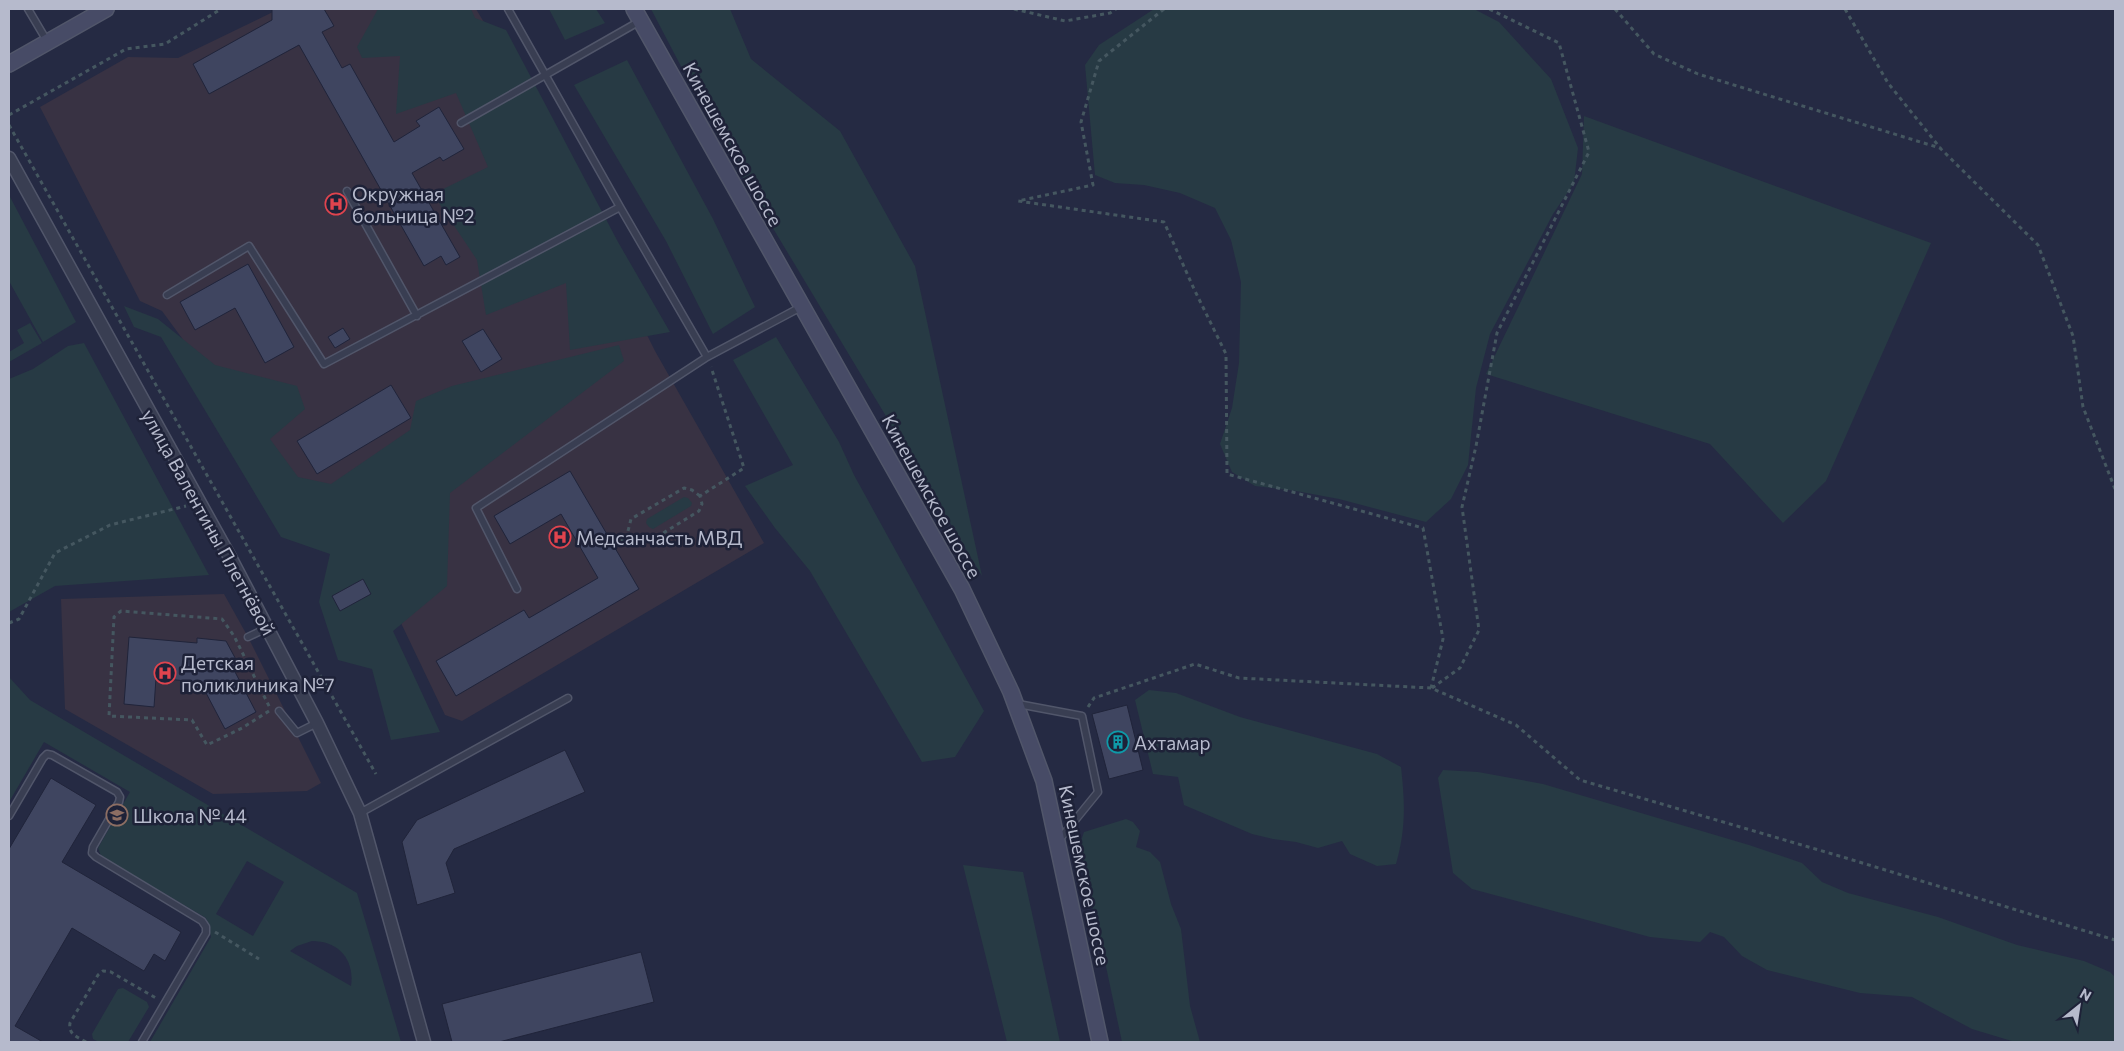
<svg xmlns="http://www.w3.org/2000/svg" width="2124" height="1051" viewBox="0 0 2124 1051" font-family="Commissioner,sans-serif">
  <rect width="100%" height="100%" fill="#252a43"/>
  <!-- medical -->
  <path fill="#383243" d="M279 9H476L523 87 655 351 764 543 462 721 445 715 357 531 303 503 162 311 140 301 40 107 128 57 178 58Z
    M224 594 248 637 321 783 307 791 213 794 65 709 61 599Z"/>
  <!-- green -->
  <path fill="#273a44" fill-rule="evenodd" d="M378 9H471L475 18 506 30 618 242 670 332 570 350 566 283 486 315 477 260 433 194 488 167 456 93 396 114 400 56 362 58 357 47Z
    M549 9H596L605 23 565 40Z
    M651 9H730L751 59 840 131 915 266 982 576 717 135Z
    M1154 9H1474L1499 22 1551 79 1578 148 1574 183 1553 214 1490 334 1476 388 1468 465 1451 499 1426 522 1339 499 1296 491 1255 486 1232 472 1220 444 1232 408 1239 363 1241 282 1231 240 1215 208 1180 193 1144 185 1115 183 1095 175 1085 65 1099 45Z
    M627 60 713 219 755 307 713 334 666 241 574 85Z
    M1584 116 1931 243 1826 481 1783 523 1710 444 1486 374 1582 174Z
    M9 195 76 322 43 342 9 281Z
    M124 306 158 319 215 365 297 386 305 409 270 439 298 477 331 484 410 430 416 401 452 386 619 345 624 361 450 493 447 586 393 631 440 732 391 740 372 669 338 660 319 602 330 554 281 537 161 337 134 327Z
    M30 323 42 343 9 362V352L24 343 17 330Z
    M776 337 839 442 854 475 984 711 955 757 922 762 810 571 775 528 745 486 793 465 733 360Z
    M84 343 209 575 55 586 9 612V379L33 369 68 346Z
    M684 497 688 498 692 503 691 506 653 529 649 527 646 523 647 519Z
    M9 677 30 700 357 893 401 1042H150L211 937 206 918 101 856 98 848 130 792 44 742 9 802ZM247 861 284 882 253 936 216 914ZM312 941C339 941 355 960 351 986L290 951 297 946Z
    M1149 690 1176 693 1240 717 1377 754 1401 767C1405 802 1406 830 1396 864L1377 866 1350 854 1342 841 1318 848 1296 842 1273 839 1252 834 1184 805 1178 777 1153 774 1135 700Z
    M1443 770 1478 772 1543 784 1749 845 1802 863 1822 882 1848 893 1938 917 2017 945 2084 961 2110 972 2115 977V1042H2015L1972 1029 1912 997 1860 993 1767 970 1742 956 1724 937 1710 932 1700 942 1650 937 1472 889 1453 873 1438 778Z
    M1126 819 1133 822 1140 831 1136 847 1150 852 1160 862 1171 904 1181 929 1190 1006 1200 1042H1122L1098 929 1078 850 1084 832Z
    M963 865 1023 872 1060 1042H1007Z
    M123 988 147 1002 149 1007 128 1042H99L93 1039 92 1034 118 989Z"/>
  <!-- building -->
  <path fill="#3f4560" stroke="#20243a" d="M272 9H324L334 26 322 32 342 68 350 64 394 142 420 126 416 121 439 107 464 149 443 161 440 157 412 173 460 257 446 265 441 256 424 266 299 45 209 94 193 64 272 20Z
    M248 264 294 347 265 363 235 308 195 330 180 302Z
    M343 328 350 339 335 348 328 337Z
    M483 329 502 359 481 372 462 341Z
    M391 385 411 418 317 474 297 441Z
    M570 471 639 589 456 696 436 661 524 610 529 618 598 578 561 514 510 544 494 516Z
    M363 579 371 594 340 611 332 596Z
    M129 637 197 643V638L226 641 240 667 234 670 256 712 225 729 205 691 187 689V681L156 678 154 707 124 704Z
    M1127 705 1143 770 1109 779 1092 714Z
    M565 750 585 792 454 849 446 863 455 893 417 905 402 842 417 820Z
    M51 778 96 805 62 862 181 932 165 961 154 954 144 971 72 928 15 1026 43 1042H9V849Z
    M641 952 654 1002 499 1042H452L442 1004Z"/>
  <g fill="none" stroke-linecap="round" stroke-linejoin="round">
    <!-- service casing -->
    <g stroke="#51566a" stroke-width="9">
      <path id="service" d="M28 9 47 41
        M508 9 620 207
        M461 123 640 21
        M347 191 417 316
        M167 295 249 246 324 364 620 207 707 357 801 307
        M517 589 476 508 707 357
        M248 637 267 628
        M1018 704 1082 716 1098 792 1059 840
        M279 711 297 733 317 723
        M360 813 568 698
        M9 816 43 758 47 754 52 755 117 792 120 797 119 802 93 847 92 853 96 857 202 921 206 927V933L142 1042"/>
    </g>
    <!-- minor casing -->
    <g stroke="#51566a" stroke-width="15">
      <path id="minor" d="M9 158 231 559 317 723 360 813 424 1042"/>
    </g>
    <!-- secondary casing -->
    <g stroke="#51566a" stroke-width="18">
      <path id="secondary" d="M634 9 962 589 1011 692 1044 781 1100 1042
        M9 64 106 9"/>
    </g>
    <!-- path -->
    <path stroke="#455760" stroke-width="3" stroke-dasharray="4 4" stroke-linecap="butt" d="M1014 9 1065 21 1110 13 1116 9
      M1164 9 1099 61 1081 122 1093 185 1018 201 1164 222 1194 289 1226 354 1227 474 1423 528 1443 639 1431 688
      M1615 9 1654 54 1698 74 1940 148
      M1845 9 1888 83 1941 149 2038 245 2073 336 2083 407 2115 489
      M9 115 126 49 165 44 221 9
      M9 125 376 774
      M700 496 692 490 684 488 631 519 628 531 634 541 647 543 699 511 702 504 700 496 744 468 711 367
      M614 545 630 536
      M9 623 19 619 55 553 110 525 186 506
      M1432 688 1460 668 1479 630 1462 507 1476 446 1497 333 1589 152 1559 43 1489 9
      M1088 707 1094 698 1195 664 1239 678 1431 688 1516 725 1580 780 1846 858 2115 940
      M269 711 242 728 207 745 192 720 109 716 114 617 121 611 222 619 234 636 270 708
      M215 932 259 959
      M86 1042C78 1037 68 1035 70 1023L98 975 103 971 111 972 156 998"/>
    <!-- service -->
    <use href="#service" stroke="#393e52" stroke-width="6"/>
    <!-- minor -->
    <use href="#minor" stroke="#393e52" stroke-width="12"/>
    <!-- secondary -->
    <use href="#secondary" stroke="#474b66" stroke-width="15"/>
  </g>
  <!-- icons -->
  <defs>
    <g id="hospital-ring" transform="scale(1.125)"><circle r="9.5" fill="#1e2238" stroke="#e0444e" stroke-width="1.5"/><path d="M-5-5h3v3.5h4V-5h3V5h-3V1.5h-4V5h-3Z" fill="#e0444e"/></g>
    <g id="building-ring" transform="scale(1.125)"><circle r="9.5" fill="#1e2238" stroke="#0f9aa8" stroke-width="1.5"/><path d="M-4-6H4V6H1V3H-1V6H-4ZM-2.5-4.3h1.7v1.8h-1.7ZM.8-4.3h1.7v1.8H.8ZM-2.5-1h1.7V.8h-1.7ZM.8-1h1.7V.8H.8Z" fill="#0f9aa8"/></g>
    <g id="school-ring" transform="scale(1.125)"><circle r="9.5" fill="#1e2238" stroke="#8d6e63" stroke-width="1.5"/><path d="M0-5L7-2L0 1L-7-2ZM-4 1L0 2.5L4 1V4Q0 6-4 4Z" fill="#8d6e63"/></g>
  </defs>
  <g fill-rule="evenodd">
    <use href="#hospital-ring" x="336" y="204"/>
    <use href="#hospital-ring" x="560" y="537"/>
    <use href="#hospital-ring" x="165" y="673"/>
    <use href="#building-ring" x="1118" y="742"/>
    <use href="#school-ring" x="117" y="815"/>
  </g>
  <g text-anchor="middle" dominant-baseline="central" stroke-width="5" stroke-linejoin="round" paint-order="stroke">
    <!-- street labels -->
    <g font-size="19" fill="#b6bacc" stroke="#1e2238">
      <text transform="translate(733 144) rotate(61)">Кинешемское шоссе</text>
      <text transform="translate(932 496) rotate(61)">Кинешемское шоссе</text>
      <text transform="translate(209 522) rotate(61)">улица Валентины Плетнёвой</text>
      <text transform="translate(1085 875) rotate(78)">Кинешемское шоссе</text>
    </g>
    <!-- poi labels -->
    <g font-size="19" fill="#b6bacc" stroke="#1e2238" text-anchor="start">
      <text x="352" y="193">Окружная<tspan x="352" dy="22">больница №2</tspan></text>
      <text x="576" y="537">Медсанчасть МВД</text>
      <text x="181" y="662">Детская<tspan x="181" dy="22">поликлиника №7</tspan></text>
      <text x="1134" y="742">Ахтамар</text>
      <text x="133" y="815">Школа № 44</text>
    </g>
  </g>
  <!-- border -->
  <rect width="2124" height="1051" fill="none" stroke="#b6bacc" stroke-width="20"/>
  <!-- north arrow -->
  <g transform="translate(2079 1006) rotate(30)" stroke="#1e2238" stroke-width="4" paint-order="stroke">
  <path d="M0-4L9 19L0 12L-9 19Z" fill="#b6bacc"/>
  <text y="-8" font-size="14" font-weight="bold" text-anchor="middle" fill="#b6bacc">N</text>
  </g>
</svg>
